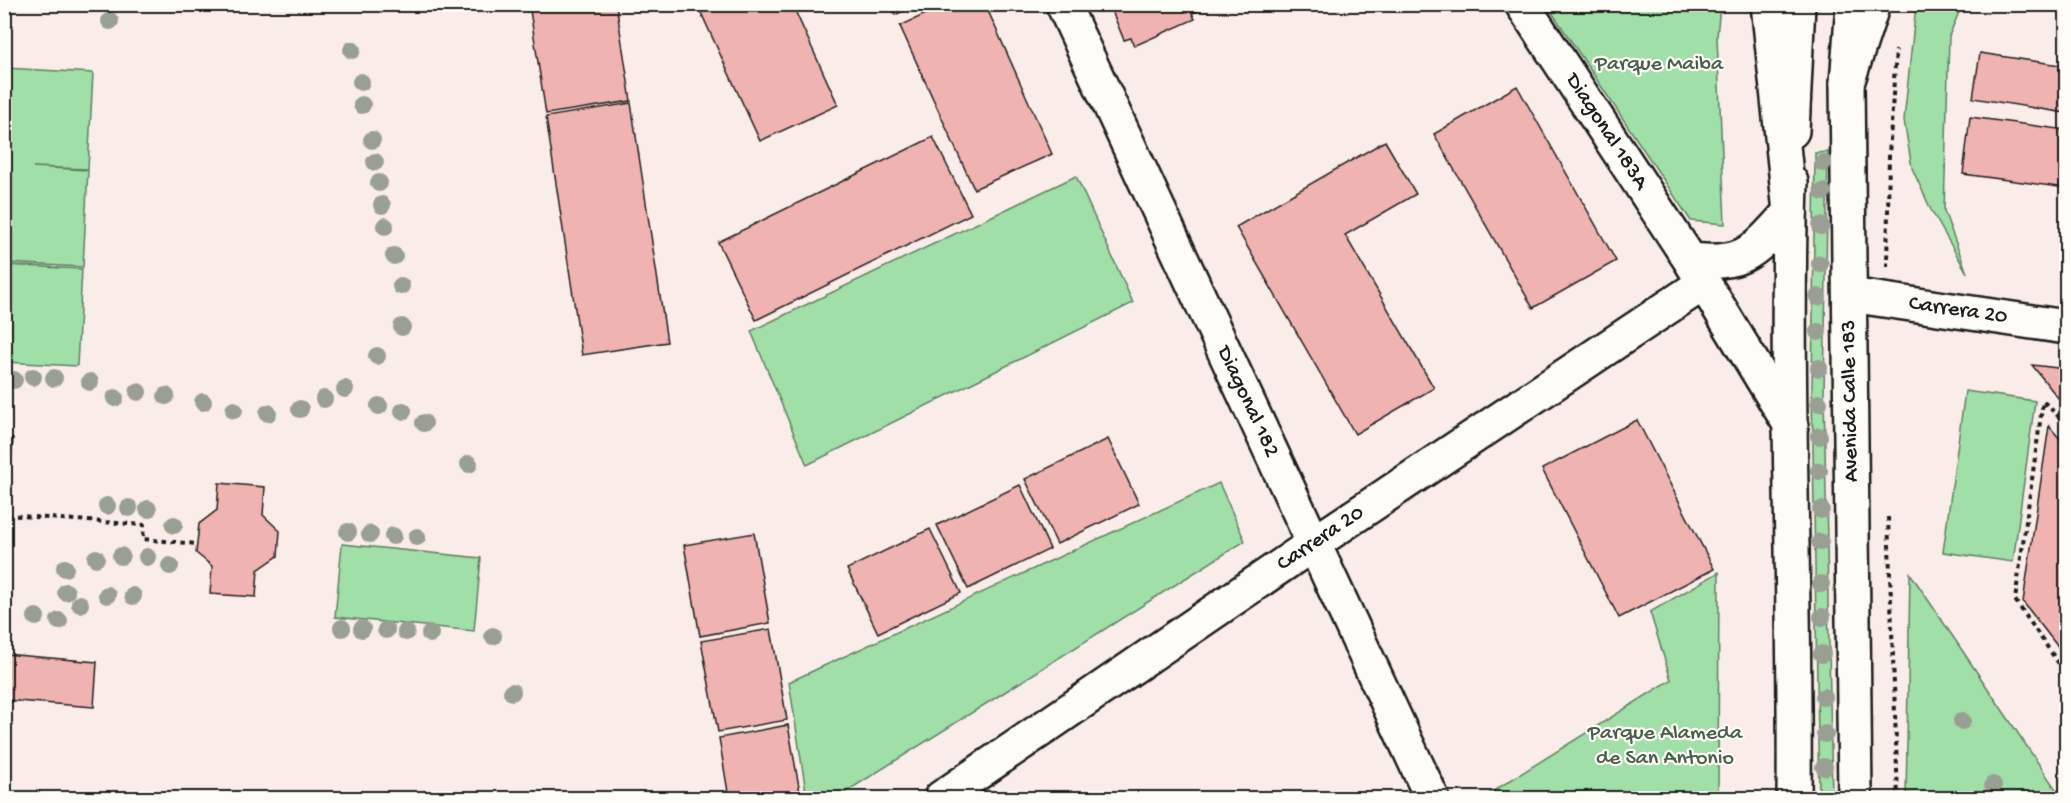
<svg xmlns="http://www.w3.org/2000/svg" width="2071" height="803" viewBox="0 0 2071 803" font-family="'Gochi Hand',sans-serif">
  <rect width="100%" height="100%" fill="#faede9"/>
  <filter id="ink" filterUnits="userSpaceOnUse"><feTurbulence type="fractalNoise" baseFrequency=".0167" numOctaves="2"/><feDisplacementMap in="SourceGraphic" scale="12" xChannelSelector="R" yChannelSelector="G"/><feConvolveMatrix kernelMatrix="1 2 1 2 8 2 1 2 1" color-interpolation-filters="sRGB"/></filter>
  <g filter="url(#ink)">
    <!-- green -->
    <path fill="#a0dfa7" stroke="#5e7e62" stroke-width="1.5" d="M1547 5H1720L1717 37 1725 224 1691 221Z
      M1916 5H1962L1949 36 1944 211 1967 273 1931 210 1912 168 1904 120Z
      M5 68 93 73 88 169 33 167 88 170 83 267 5 263Z
      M1828 152 1824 394 1832 798H1819L1812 391 1815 153Z
      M1076 176 1133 303 807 465 751 331Z
      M5 265 82 269 77 366 5 362Z
      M1965 391 2035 401 2013 562 1943 552Z
      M1219 483 1245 541 836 798H807L789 682Z
      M342 544 481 558 474 631 335 617Z
      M1719 572 1718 798H1482L1671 680 1650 612Z
      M1910 573 2059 794 2066 798H1906Z"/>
    <!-- building -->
    <path fill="#efb3b1" stroke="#1c1c1c" stroke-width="1.5" d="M529 4H616L631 101 546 114Z
      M697 4H792L838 105 760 141Z
      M891 4H918L895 15Z
      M947 4H985L1052 154 974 189 900 26Z
      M1109 4H1196L1198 11 1192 13 1195 19 1134 46 1131 38 1124 40Z
      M1980 53 2066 66V113L1973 98Z
      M1517 86 1616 261 1533 308 1434 134Z
      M631 103 667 342 582 355 546 117Z
      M1970 117 2066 130V188L1963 174Z
      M933 137 971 214 756 320 718 242Z
      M1385 141 1416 194 1345 235 1434 388 1355 434 1236 227Z
      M2032 365 2066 369V408Z
      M1637 420 1714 569 1619 618 1542 469Z
      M2049 426 2066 446V619L2062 652 2023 602Z
      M4 437 13 438 4 540Z
      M1108 439 1139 504 1057 544 1025 479Z
      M219 483 265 487 263 515 280 531 278 556 258 570 256 597 210 594 212 566 196 553 199 524 217 510Z
      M1020 485 1050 549 968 589 937 525Z
      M930 529 961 593 878 633 847 569Z
      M754 533 770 623 700 636 684 545Z
      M771 629 787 720 718 732 701 641Z
      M4 654 97 662 94 707 4 700Z
      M788 725 801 798H729L719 738Z"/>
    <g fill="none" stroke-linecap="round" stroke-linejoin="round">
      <!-- minor casing -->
      <g stroke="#1c1c1c" stroke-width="38">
        <path id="minor" d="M1063 4 1432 798
          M1522 4 1690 260 1791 426
          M1690 260C1746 266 1754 251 1790 212
          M1850 295 2066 327
          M941 798 1313 544 1704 283"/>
      </g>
      <!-- major casing -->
      <g stroke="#1c1c1c" stroke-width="38">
        <path id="major" d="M1853 4 1847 83 1855 798
          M1792 131 1798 4
          M1791 182C1785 388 1796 593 1794 798"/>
      </g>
      <!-- highway casing -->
      <g stroke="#1c1c1c" stroke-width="38">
        <path id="highway" d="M1768 4 1790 212
          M1847 83 1873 4"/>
      </g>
      <!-- path -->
      <path stroke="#1c1c1c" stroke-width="4" stroke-dasharray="4.5 4.5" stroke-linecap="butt" d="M1887 267 1889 155 1896 50
        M2066 424 2043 401 2015 600 2066 674
        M7 515 144 525 143 539 197 544
        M1888 517 1898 798"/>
      <!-- minor -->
      <use href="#minor" stroke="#fdfcf7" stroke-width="33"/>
      <!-- major -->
      <use href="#major" stroke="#fdfcf7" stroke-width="33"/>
      <!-- highway -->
      <use href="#highway" stroke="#fdfcf7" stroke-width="33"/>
    </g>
    <!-- trees -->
    <g fill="#999f93">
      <circle cx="110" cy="21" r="9"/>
      <circle cx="352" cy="50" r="9"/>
      <circle cx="361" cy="82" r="9"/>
      <circle cx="362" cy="105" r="9"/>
      <circle cx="372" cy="140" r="9"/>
      <circle cx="375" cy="162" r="9"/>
      <circle cx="1823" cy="163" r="9"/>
      <circle cx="379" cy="183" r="9"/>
      <circle cx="1823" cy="192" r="9"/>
      <circle cx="382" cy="205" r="9"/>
      <circle cx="385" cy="226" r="9"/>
      <circle cx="1821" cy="226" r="9"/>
      <circle cx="394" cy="256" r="9"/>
      <circle cx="1820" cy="264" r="9"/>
      <circle cx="401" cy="286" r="9"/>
      <circle cx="1818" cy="297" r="9"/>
      <circle cx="402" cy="327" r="9"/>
      <circle cx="1818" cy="332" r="9"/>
      <circle cx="377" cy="356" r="9"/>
      <circle cx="1819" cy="368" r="9"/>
      <circle cx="33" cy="377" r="9"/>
      <circle cx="54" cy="378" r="9"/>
      <circle cx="14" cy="380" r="9"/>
      <circle cx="90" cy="382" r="9"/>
      <circle cx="345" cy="389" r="9"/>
      <circle cx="138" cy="392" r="9"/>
      <circle cx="166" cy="396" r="9"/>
      <circle cx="115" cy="398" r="9"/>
      <circle cx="324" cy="399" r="9"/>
      <circle cx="203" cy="402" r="9"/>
      <circle cx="1819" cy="403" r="9"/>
      <circle cx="379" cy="406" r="9"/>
      <circle cx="300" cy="409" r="9"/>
      <circle cx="234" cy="410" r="9"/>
      <circle cx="403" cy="411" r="9"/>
      <circle cx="268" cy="413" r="9"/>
      <circle cx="424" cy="423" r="9"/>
      <circle cx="1819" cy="436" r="9"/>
      <circle cx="469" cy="464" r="9"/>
      <circle cx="1819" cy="471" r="9"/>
      <circle cx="107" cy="506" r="9"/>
      <circle cx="129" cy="508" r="9"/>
      <circle cx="148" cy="509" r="9"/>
      <circle cx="1821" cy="510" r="9"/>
      <circle cx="174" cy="525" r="9"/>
      <circle cx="348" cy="532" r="9"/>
      <circle cx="370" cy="534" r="9"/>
      <circle cx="393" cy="536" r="9"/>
      <circle cx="417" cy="537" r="9"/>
      <circle cx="1820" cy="542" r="9"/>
      <circle cx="121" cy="556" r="9"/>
      <circle cx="147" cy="557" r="9"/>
      <circle cx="96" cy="558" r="9"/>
      <circle cx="170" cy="566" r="9"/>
      <circle cx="65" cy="568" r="9"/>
      <circle cx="1821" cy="584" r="9"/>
      <circle cx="66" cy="592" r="9"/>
      <circle cx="107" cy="595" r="9"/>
      <circle cx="133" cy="596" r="9"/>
      <circle cx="80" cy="604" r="9"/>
      <circle cx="36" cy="617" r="9"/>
      <circle cx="1822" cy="617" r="9"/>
      <circle cx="59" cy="621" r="9"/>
      <circle cx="342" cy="628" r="9"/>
      <circle cx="362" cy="629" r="9"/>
      <circle cx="386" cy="630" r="9"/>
      <circle cx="406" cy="632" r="9"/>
      <circle cx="430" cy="634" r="9"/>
      <circle cx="493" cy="636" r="9"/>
      <circle cx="1822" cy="654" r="9"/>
      <circle cx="512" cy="692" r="9"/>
      <circle cx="1824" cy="697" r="9"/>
      <circle cx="1962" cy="721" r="9"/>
      <circle cx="1825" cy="734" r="9"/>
      <circle cx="1824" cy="767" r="9"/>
      <circle cx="1993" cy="785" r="9"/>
    </g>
  </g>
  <g text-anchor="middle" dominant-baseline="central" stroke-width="4.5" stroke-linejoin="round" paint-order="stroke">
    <!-- park labels -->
    <g font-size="22" fill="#4a604d" stroke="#fdfcf7">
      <text x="1659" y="65">Parque Maiba</text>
      <text x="1665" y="734">Parque Alameda<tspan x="1665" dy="25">de San Antonio</tspan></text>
    </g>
    <!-- street labels -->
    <g font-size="22" fill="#1c1c1c" stroke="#fdfcf7">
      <text transform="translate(1606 132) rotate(57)">Diagonal 183A</text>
      <text transform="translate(1958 311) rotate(8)">Carrera 20</text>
      <text transform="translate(1851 401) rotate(-91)">Avenida Calle 183</text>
      <text transform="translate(1247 402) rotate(65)">Diagonal 182</text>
      <text transform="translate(1321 539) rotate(-34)">Carrera 20</text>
    </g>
  </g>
  <!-- margin -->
  <rect width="2071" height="803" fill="none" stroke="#fdfcf7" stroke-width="24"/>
  <rect x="12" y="12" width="2047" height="779" fill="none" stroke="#1c1c1c" stroke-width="2" filter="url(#ink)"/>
</svg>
